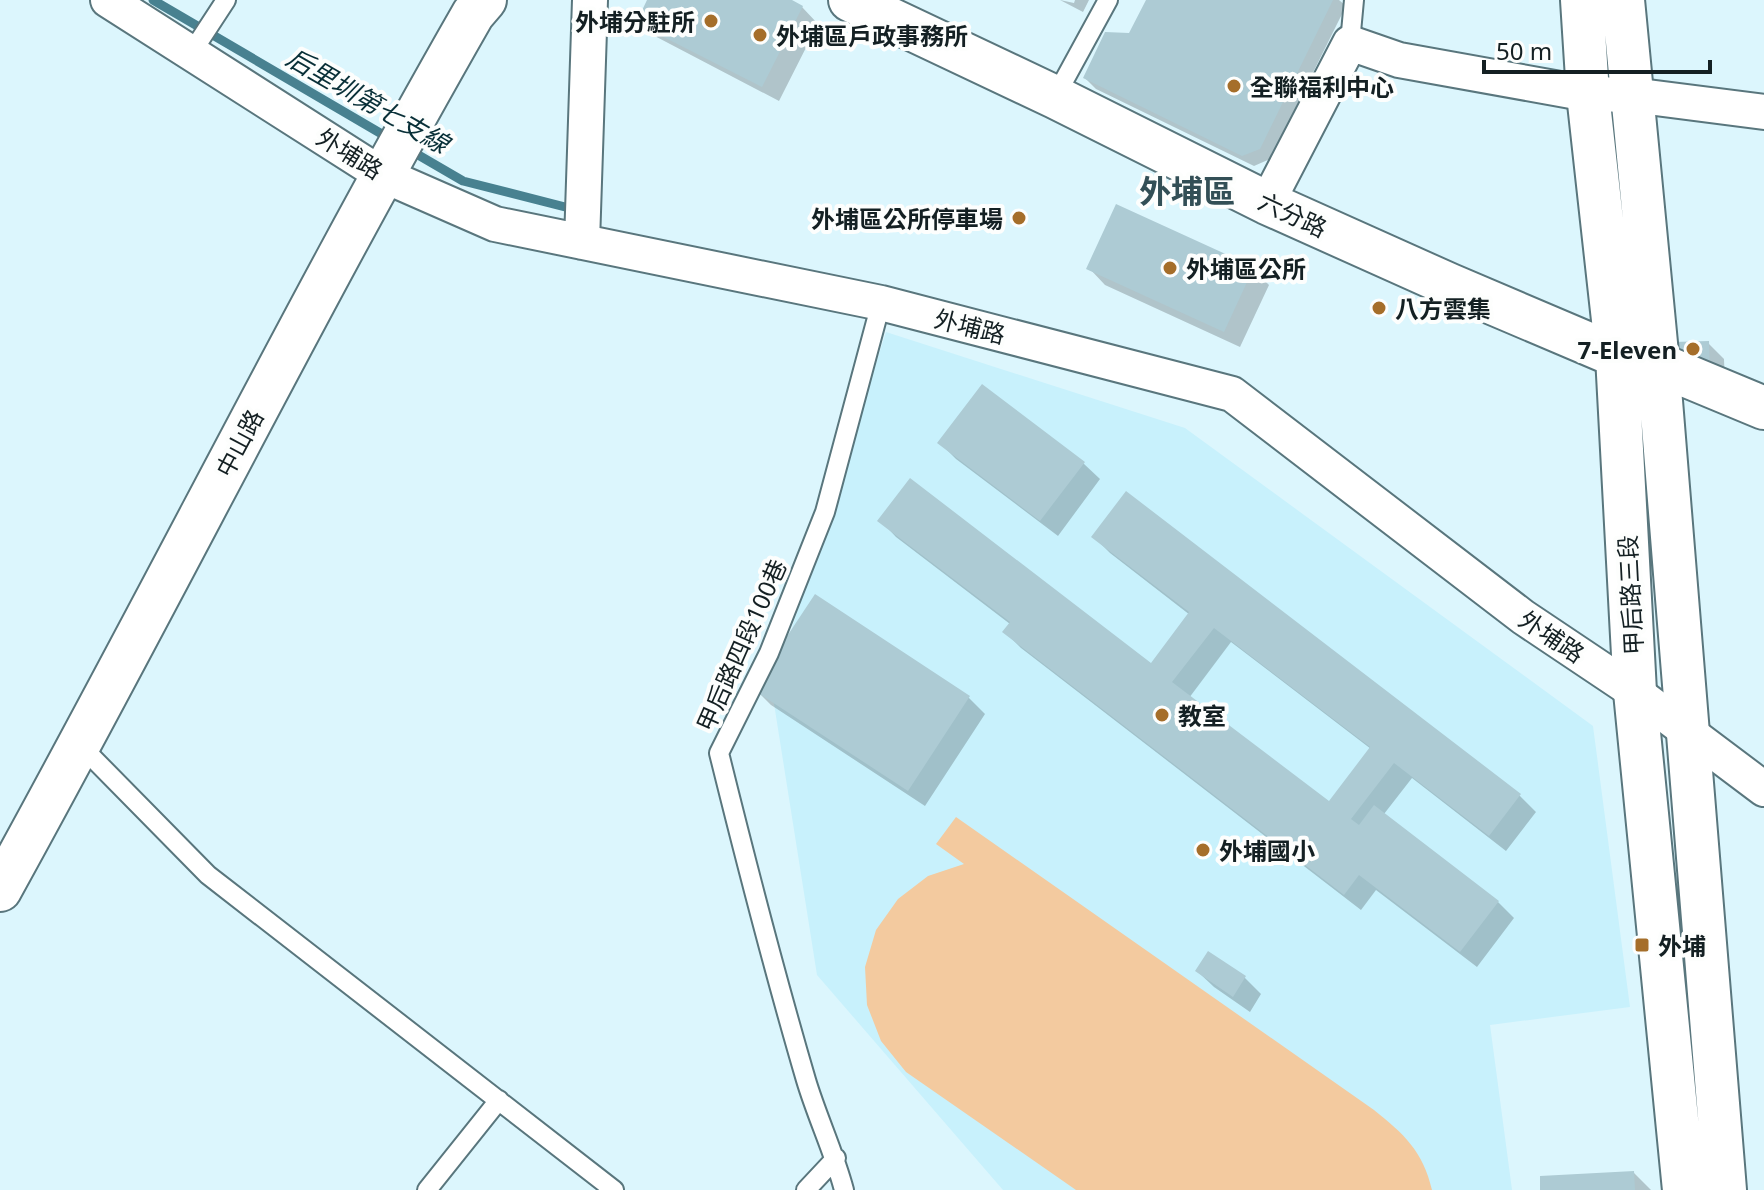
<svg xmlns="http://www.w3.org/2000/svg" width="1764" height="1190" viewBox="0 0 1764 1190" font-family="'Noto Sans','Noto Sans TC',sans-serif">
  <rect width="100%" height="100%" fill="#dcf6fd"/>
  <!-- built -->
  <path fill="#c8f1fc" d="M886 332 1185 428 1593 726 1630 1007 1490 1025 1512 1190H1003L817 975 772 691Z"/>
  <!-- green -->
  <path fill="#f3ca9f" d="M956 817 1374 1110C1404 1134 1423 1151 1432 1190H1076L906 1072 881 1041 867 1005 865 967 876 930 898 899 928 876 964 864 936 844Z"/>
  <!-- shadow -->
  <path fill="#0003" fill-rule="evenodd" d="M649 0H787L802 7 818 24 779 101 649 33 638 22Z
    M1060 0 1074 3 1075 0H1089L1083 12Z
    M1149 0H1339L1346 6 1270 159 1254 166 1096 89 1085 78 1130 35Z
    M1089 268 1253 269 1269 285 1240 347 1105 285Z
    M1708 343 1724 359 1725 385 1676 344Z
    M940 443 1083 463 1100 479 1058 536 956 459Z
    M1127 494 1520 796 1536 812 1506 851 1412 778 1384 814 1498 902 1514 918 1477 967 1376 890 1361 910 1021 648 1005 632 1010 624 896 537 880 520 1152 665 1190 615 1110 553 1094 537ZM1231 642 1371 749 1329 804 1189 698Z
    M816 596 969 698 985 714 925 806 771 705 755 689Z
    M1209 953 1245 978 1261 994 1250 1012 1214 987 1197 971Z
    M1634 1173 1651 1190H1542Z"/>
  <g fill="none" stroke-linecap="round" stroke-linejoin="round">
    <!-- stream -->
    <path stroke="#488190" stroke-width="9" d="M153 0 392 140
      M408 149 463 181 573 209"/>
  </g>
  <!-- building -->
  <path fill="#adcbd4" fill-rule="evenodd" d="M647 0H792L803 6 762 87 636 23Z
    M1146 0H1333L1260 149 1242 156 1083 78 1105 32 1129 33Z
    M1116 204 1254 267 1224 332 1086 269Z
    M1709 341 1710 371 1681 357 1673 342Z
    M982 384 1085 462 1040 521 937 443Z
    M910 478 1151 663 1189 612 1091 537 1126 491 1521 794 1489 836 1394 763 1351 819 1359 825 1374 805 1499 901 1460 952 1359 875 1344 895 1002 632 1010 622 877 521ZM1214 628 1370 747 1329 801 1172 682Z
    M815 594 970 696 908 791 752 689Z
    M1208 951 1246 976 1233 997 1195 971Z
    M1634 1171 1635 1190H1540V1176Z"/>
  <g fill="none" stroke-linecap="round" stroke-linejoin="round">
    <!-- service casing -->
    <g stroke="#59767d" stroke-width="22">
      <path id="service" d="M1350 43 1354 0
        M192 52 226 0
        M1055 97 1108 0
        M80 745 208 875 614 1190
        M427 1190 499 1100
        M806 1190 836 1158
        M844 1190C834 1152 817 1117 806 1080 774 971 746 862 719 753L769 653 825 512 881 303"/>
    </g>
    <!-- minor casing -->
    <g stroke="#59767d" stroke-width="38">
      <path id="minor" d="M108 0 381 174 495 224 881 303 1232 394 1523 617 1635 692 1764 789
        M1267 203 1350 43 1399 60 1588 94 1632 95 1764 112
        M582 242 590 0"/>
    </g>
    <!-- tertiary casing -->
    <g stroke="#59767d" stroke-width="46">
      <path id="tertiary" d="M850 0 1055 97 1267 203 1450 285 1617 356 1658 364 1764 408
        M1582 0 1588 94 1617 356 1635 692 1684 1190
        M1623 0 1658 364 1725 1190
        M0 890C161 599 308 302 473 14L485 0"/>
    </g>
    <!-- service -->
    <use href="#service" stroke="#fff" stroke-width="18"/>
    <!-- minor -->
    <use href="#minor" stroke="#fff" stroke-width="34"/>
    <!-- tertiary -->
    <use href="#tertiary" stroke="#fff" stroke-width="42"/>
  </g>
  <!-- markers -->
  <g fill="#a56e2a" stroke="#fdfefd" stroke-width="3">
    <circle cx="711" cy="21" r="8"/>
    <circle cx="760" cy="35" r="8"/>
    <circle cx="1234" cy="86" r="8"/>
    <circle cx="1019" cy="218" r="8"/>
    <circle cx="1170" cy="268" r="8"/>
    <circle cx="1379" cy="308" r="8"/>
    <circle cx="1693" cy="349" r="8"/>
    <circle cx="1162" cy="715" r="8"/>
    <circle cx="1203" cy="850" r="8"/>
    <rect x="1634" y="937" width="16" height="16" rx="4"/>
  </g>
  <g text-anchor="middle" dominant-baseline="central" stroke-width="8" stroke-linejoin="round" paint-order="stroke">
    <!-- poi labels -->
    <g font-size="24" font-weight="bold" fill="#142023" stroke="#fdfefd" text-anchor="start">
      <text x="695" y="21" text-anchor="end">外埔分駐所</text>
      <text x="776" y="35">外埔區戶政事務所</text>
      <text x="1250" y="86">全聯福利中心</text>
      <text x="1003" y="218" text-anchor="end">外埔區公所停車場</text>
      <text x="1186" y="268">外埔區公所</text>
      <text x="1395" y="308">八方雲集</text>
      <text x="1677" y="349" text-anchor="end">7-Eleven</text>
      <text x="1178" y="715">教室</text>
      <text x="1219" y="850">外埔國小</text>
      <text x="1658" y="945">外埔</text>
    </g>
    <!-- street labels -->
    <g font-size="24" fill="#142023" stroke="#fdfefd">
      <text transform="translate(350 153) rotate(32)">外埔路</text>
      <text transform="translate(1293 214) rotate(25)">六分路</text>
      <text transform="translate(970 326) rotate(14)">外埔路</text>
      <text transform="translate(239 443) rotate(-62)">中山路</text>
      <text transform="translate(1630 595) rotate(-93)">甲后路三段</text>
      <text transform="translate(1552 636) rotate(34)">外埔路</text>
      <text transform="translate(741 645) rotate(-66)">甲后路四段100巷</text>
    </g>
    <!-- water labels -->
    <g font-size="26" font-style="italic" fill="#093038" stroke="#fdfefd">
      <text transform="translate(368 100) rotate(30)">后里圳第七支線</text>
    </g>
    <!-- district labels -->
    <g font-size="32" font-weight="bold" fill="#334f56" stroke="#fdfefd">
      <text x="1187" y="190">外埔區</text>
    </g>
  </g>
  <!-- scale -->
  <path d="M1484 60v12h226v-12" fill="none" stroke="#142023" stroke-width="4"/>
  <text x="1496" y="60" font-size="24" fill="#142023" stroke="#fdfefd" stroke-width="6" paint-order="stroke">50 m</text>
</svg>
